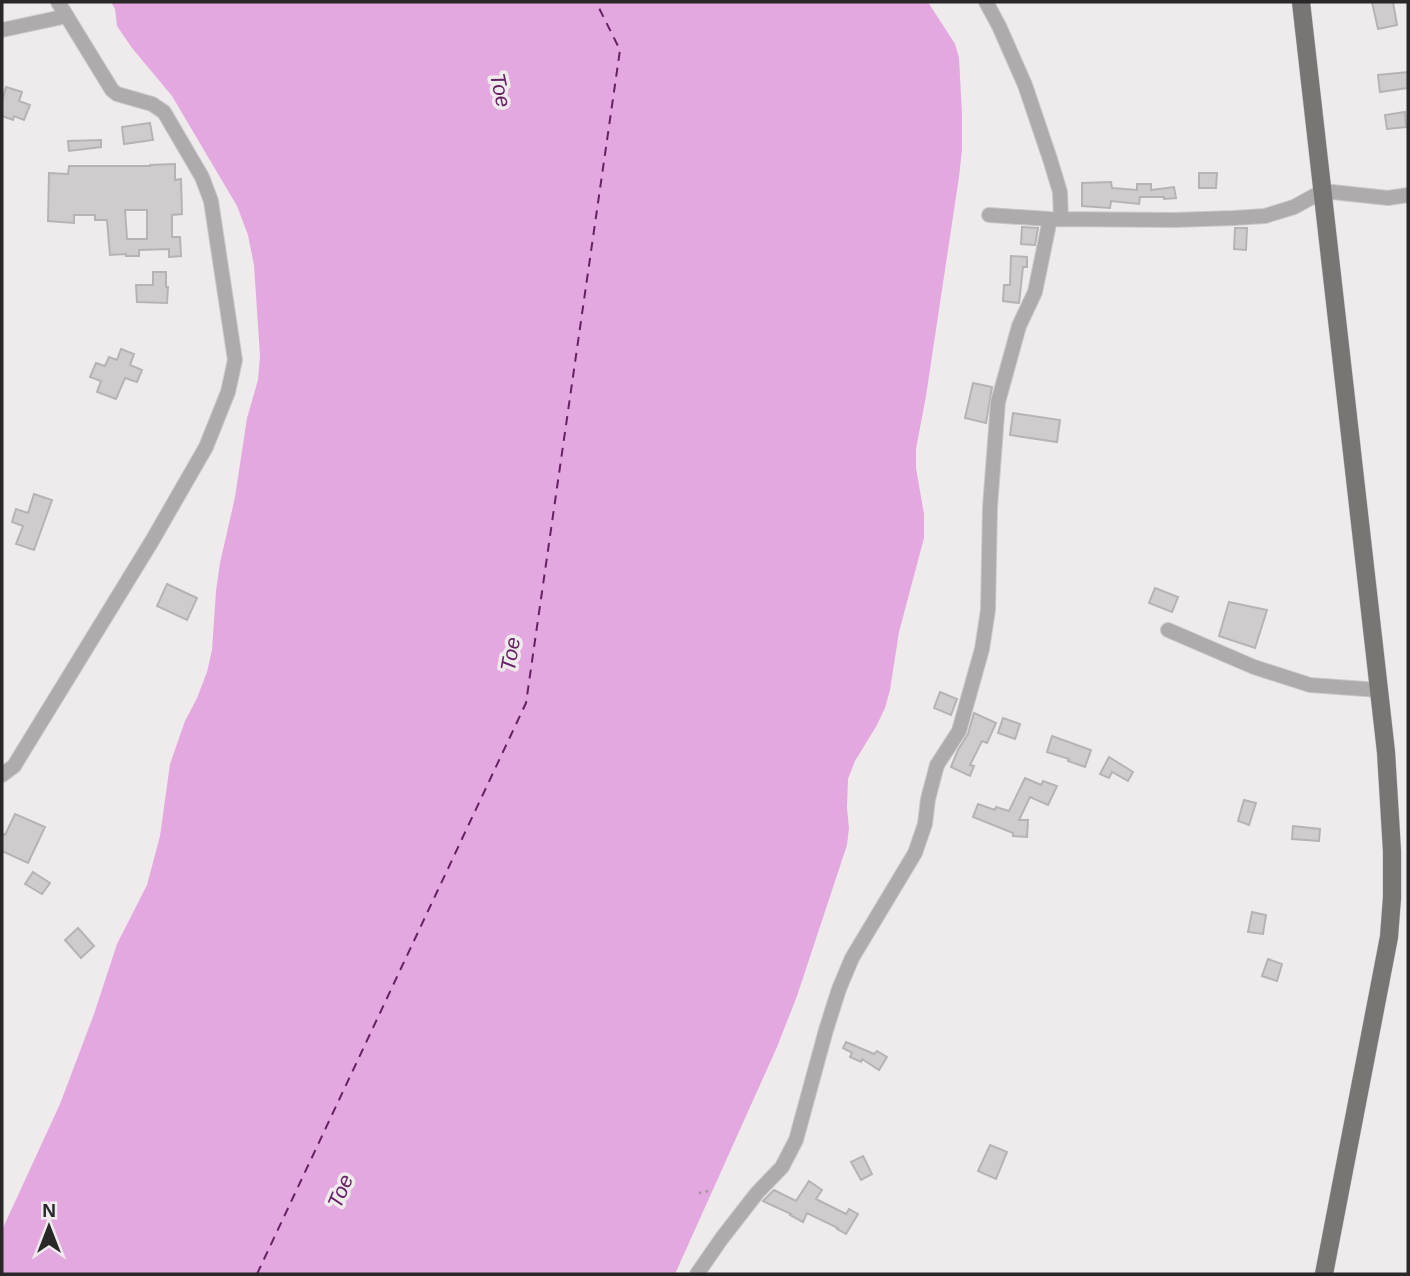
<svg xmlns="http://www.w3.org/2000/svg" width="1410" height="1276" viewBox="0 0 1410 1276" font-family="Helvetica,sans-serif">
  <rect width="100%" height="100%" fill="#efebec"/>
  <!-- water -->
  <path fill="#e4a8e0" d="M111 2H928L955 44 959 58 962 113V150L959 177 926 396 916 449V468L924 514V538L899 632 890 690 885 708 877 725 855 761 848 779 847 808 849 828 847 845 797 996 777 1047 675 1274H2V1230L60 1104 94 1014 117 944 147 885 160 836 170 764 185 721 197 698 207 672 212 650 216 591 220 563 235 497 247 418 258 380 260 356 254 265 248 235 237 206 172 96 132 48 117 26 115 9Z"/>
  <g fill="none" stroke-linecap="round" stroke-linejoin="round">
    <!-- ferry -->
    <path stroke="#662064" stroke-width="2" stroke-dasharray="9 7" stroke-linecap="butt" d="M257 1274 526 703 620 50 596 2"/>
  </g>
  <!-- building -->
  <path fill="#d0ccce" stroke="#b7b3b5" stroke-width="2" fill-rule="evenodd" d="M1372 2H1393L1397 25 1378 29Z
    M1408 72V88L1380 92 1378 75Z
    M6 87 22 92 19 101 30 105 24 120 14 116 13 120 2 116V101Z
    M1405 112 1406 127 1387 129 1385 115Z
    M150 123 153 140 124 144 122 127Z
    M101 140V147L69 151 68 141Z
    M175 164V180L181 179 182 214 172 215V237H180L181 256 169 257V249L139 250V256H126V254L110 255 107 220H95V215H74V223L48 221 49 173 68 174 69 166H150V165ZM125 210H147V239H127Z
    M1199 173H1217L1216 188H1199Z
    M1111 182 1112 188 1137 190V184H1151V190L1174 187 1176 198 1164 199V197H1140L1139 204 1111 201 1110 208 1082 206V183Z
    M1022 227 1038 228 1035 245 1021 244Z
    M1235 228H1247L1246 250 1234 249Z
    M1011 256 1027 257V267H1023L1019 303 1003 301 1004 285H1010Z
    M153 272H166V287H168L167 303 137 302 136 285H153Z
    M121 349 134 354 130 365 142 370 137 382 125 378 116 399 97 392 101 381 90 377 96 363 105 366 109 357 117 360Z
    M973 383 992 387 986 423 965 418Z
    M1013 413 1060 420 1057 442 1010 435Z
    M34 494 52 500 34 550 16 544 23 526 12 522 16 509 28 513Z
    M167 584 197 598 187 620 157 606Z
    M1155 588 1178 597 1172 612 1149 603Z
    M1229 602 1267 610 1255 648 1219 636Z
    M940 692 957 699 951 715 934 708Z
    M974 713 996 723 987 743 982 741 970 765 974 766 970 776 951 767 958 750 968 734Z
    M1003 718 1020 724 1015 739 998 733Z
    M1052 736 1091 750 1085 767 1068 761 1069 759 1047 752Z
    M1109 757 1133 772 1128 781 1112 772 1109 778 1100 774Z
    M1025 778 1041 785 1043 781 1057 786 1048 805 1030 797 1019 820H1028L1027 837 1013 836V833L973 817 978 804 995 810 996 807 1009 811Z
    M1244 800 1256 803 1249 825 1238 821Z
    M15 814 45 827 28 863 2 851V833L5 835Z
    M1293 826 1320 829 1319 841 1292 839Z
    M33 872 50 883 42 894 25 884Z
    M1252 912 1266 915 1263 934 1248 932Z
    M78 928 94 946 81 958 65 940Z
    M1268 959 1282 964 1277 981 1262 976Z
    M846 1042 874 1054 877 1051 887 1057 879 1070 862 1059 861 1062 850 1057 852 1053 843 1048Z
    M990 1145 1007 1152 996 1179 978 1171Z
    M863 1156 872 1174 861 1180 851 1162Z
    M809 1181 822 1190 816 1199 846 1214 849 1209 858 1214 846 1234 837 1229 838 1228 807 1213 803 1222 790 1215 791 1214 763 1201 774 1190 796 1201Z"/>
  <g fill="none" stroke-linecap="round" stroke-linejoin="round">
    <!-- minor casing -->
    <g stroke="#cbc8c9" stroke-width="16">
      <path id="minor" d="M986 2 999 26 1025 85 1050 159 1060 192 1061 219
        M2 30 67 16
        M989 215 1050 219 1175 220 1234 218 1265 216 1294 207 1323 191 1388 198 1408 195
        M1168 630 1254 667 1310 685 1379 690
        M2 775 14 766 152 541 206 447 228 392 235 360 211 201 202 177 164 112 152 104 117 94 112 90 58 2
        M697 1274 722 1238 757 1193 782 1167 796 1140 826 1030 839 989 852 958 915 853 925 824 928 799 937 765 959 731 982 649 988 610 990 507 998 402 1019 326 1035 292 1050 219"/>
    </g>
    <!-- major casing -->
    <g stroke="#cbc8c9" stroke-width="19">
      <path id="major" d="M1301 2 1386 752 1392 851V898L1389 937 1324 1274"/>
    </g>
    <!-- path -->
    <path stroke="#979495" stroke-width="2.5" stroke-dasharray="2 5" stroke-linecap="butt" d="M699 1193 712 1190"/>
    <!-- minor -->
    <use href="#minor" stroke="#adabab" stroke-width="14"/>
    <!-- major -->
    <use href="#major" stroke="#797575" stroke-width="18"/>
  </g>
  <g text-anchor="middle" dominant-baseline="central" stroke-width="7" stroke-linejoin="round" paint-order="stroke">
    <!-- water labels -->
    <g font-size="21" font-style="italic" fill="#662064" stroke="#efebec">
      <text transform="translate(501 90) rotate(78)">Toe</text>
      <text transform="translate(510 654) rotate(-80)">Toe</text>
      <text transform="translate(340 1191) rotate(-67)">Toe</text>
    </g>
  </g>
  <!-- border -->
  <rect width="1410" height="1276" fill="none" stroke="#292727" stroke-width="7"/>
  <!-- north arrow -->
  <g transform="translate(49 1227)" stroke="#efebec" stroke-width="5" paint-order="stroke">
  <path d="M0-5L12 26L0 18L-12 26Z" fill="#292727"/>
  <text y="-10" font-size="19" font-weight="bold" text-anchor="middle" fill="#292727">N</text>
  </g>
</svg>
